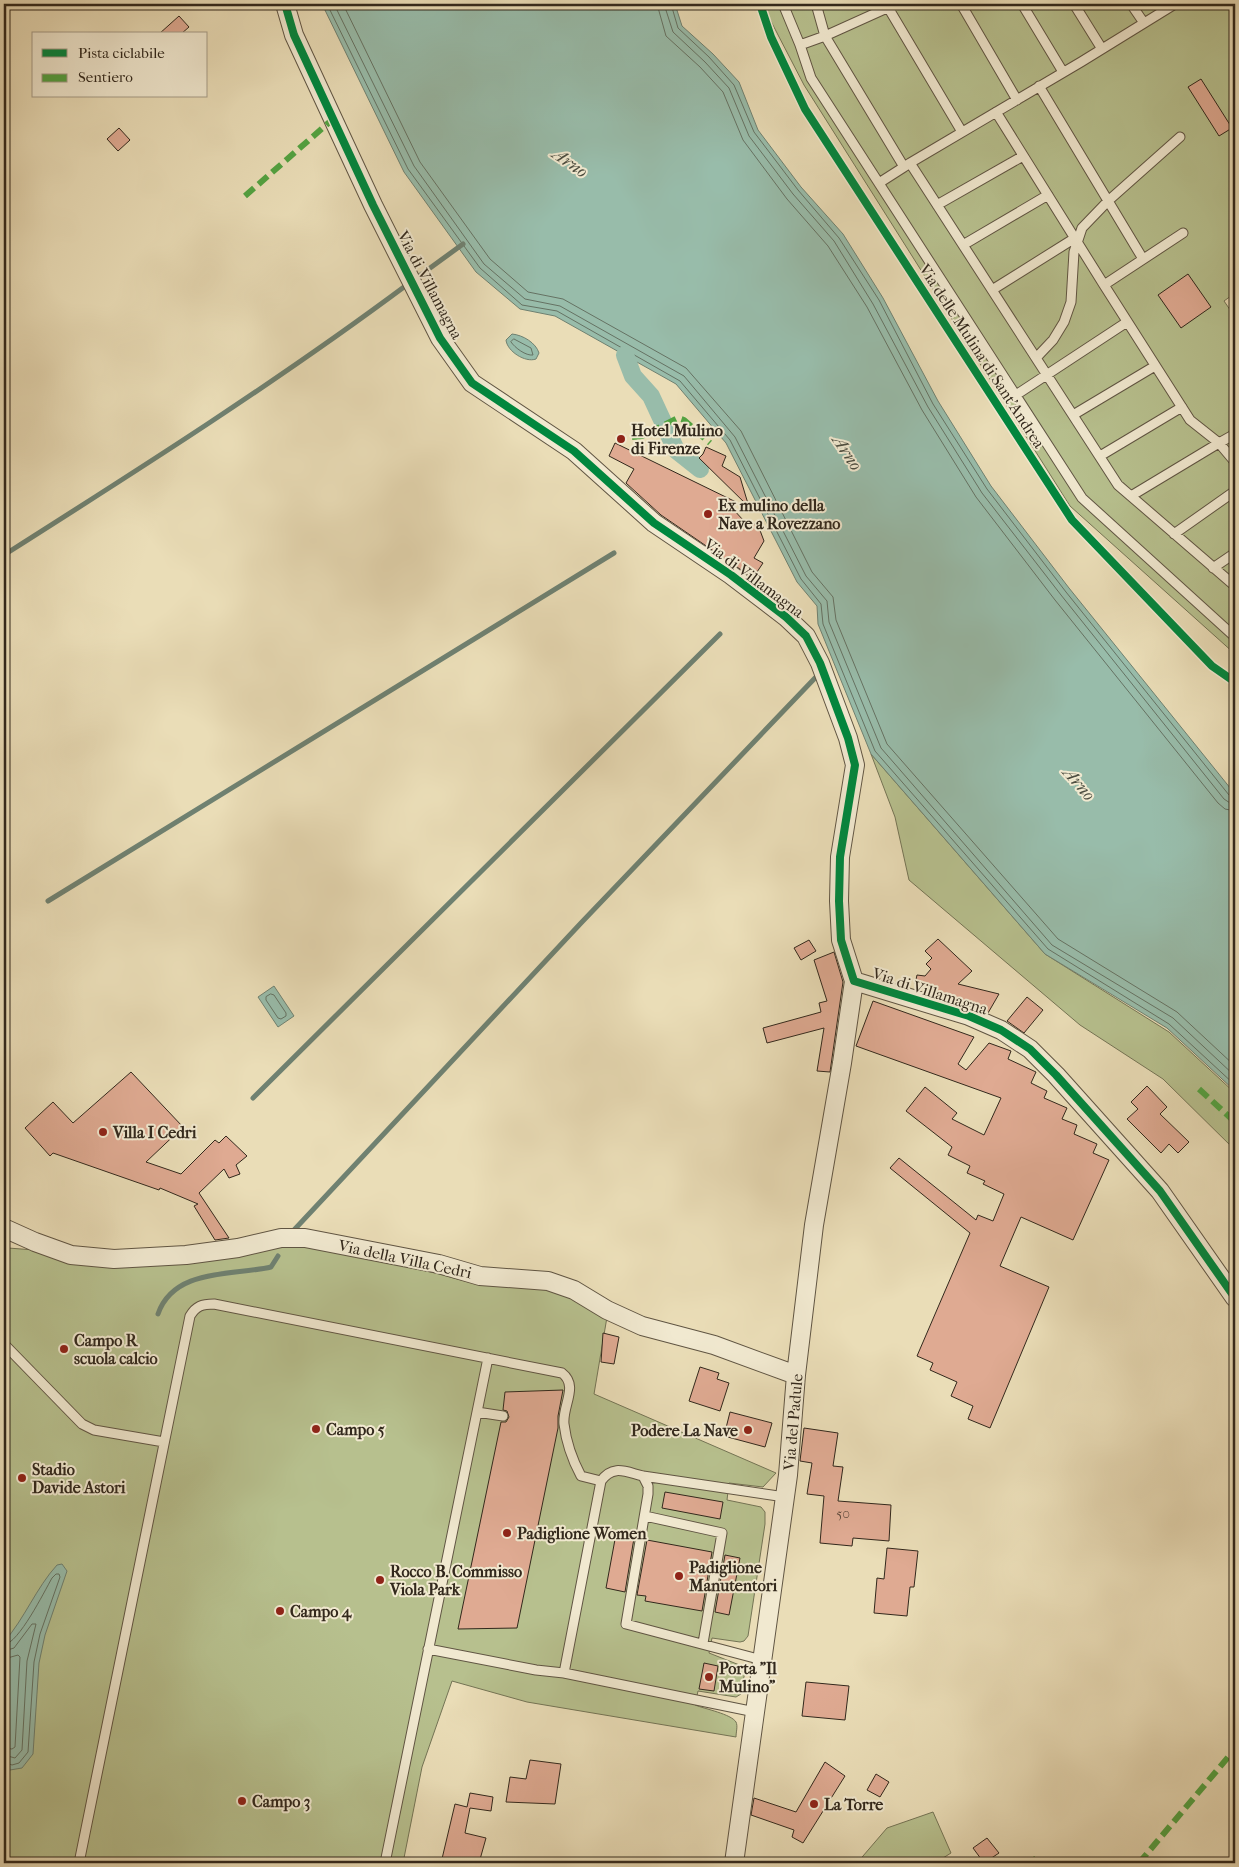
<svg xmlns="http://www.w3.org/2000/svg" width="1239" height="1867" viewBox="0 0 1239 1867" font-family="'IM FELL French Canon',serif">
  <rect width="100%" height="100%" fill="#eaddb7"/>
  <filter id="stains"><feTurbulence type="fractalNoise" baseFrequency=".004" numOctaves="4"/><feColorMatrix values="0 0 0 0 .2 0 0 0 0 .09 0 0 0 0 .02 0 0 0 .5 -.17"/></filter>
  <radialGradient id="worn" r=".72"><stop offset=".6" stop-color="#630" stop-opacity="0"/><stop offset="1" stop-color="#630" stop-opacity=".3"/></radialGradient>
  <!-- green -->
  <path fill="#b7c08e" stroke="#747455" d="M762 4H1235V293L1224 301 1235 317V654L1070 506 804 85Z
    M871 754 1045 954 1169 1032 1235 1093V1150L1163 1079 1080 1025 909 880 895 817Z
    M4 1245 8 1248 48 1251 96 1264 284 1246 313 1247 427 1271 469 1282 548 1289 580 1301 607 1317 594 1394 776 1473 763 1487 729 1483 727 1500 761 1507 765 1512V1524L748 1636 744 1641 740 1642 712 1638 709 1653 742 1666 745 1671 741 1694 736 1697 698 1691 695 1705C705 1709 731 1714 736 1722 738 1726 736 1732 736 1737L527 1702 452 1681 422 1767 403 1863H4Z
    M933 1812 951 1853 935 1863H857L887 1828Z"/>
  <!-- water -->
  <path fill="#98bcaa" stroke="#6f8171" d="M322 4H675L682 26 713 54 739 82 758 130 801 187 843 234 883 298 938 401 991 486 1069 588 1235 794V1091L1167 1028 1045 954 871 754 818 624 817 606 797 582 726 443 676 384 555 316 520 309 476 272 404 172Z
    M512 334C523 335 536 343 539 353L536 359C525 363 507 351 506 340Z
    M274 986 294 1016 278 1027 258 997Z
    M62 1564 67 1571 45 1635 39 1663 33 1754 22 1768 10 1770 4 1765V1642C25 1618 36 1588 57 1565Z"/>
  <g fill="none" stroke-linecap="round" stroke-linejoin="round">
    <!-- shore -->
    <path stroke="#657263" stroke-width="1" d="M327 4 408 169 480 268 522 305 557 311 680 381 730 440 801 579 821 604 823 624 875 751 1048 949 1169 1024 1235 1085
      M334 4 414 166 484 264 525 299 560 306 684 376 735 437 806 576 827 601 829 622 881 748 1052 945 1173 1018 1235 1076
      M343 4 420 162 490 259 528 292 563 299 686 368 741 431 812 572 833 597 836 620 887 744 1058 939 1177 1012 1235 1066
      M657 4 666 36 700 67 723 92 743 140 787 199 828 246 867 307 922 410 976 497 1055 600 1218 803 1225 809 1235 811
      M664 4 673 32 705 62 729 88 749 136 793 194 834 241 873 304 928 407 982 493 1061 595 1224 799 1230 803H1235
      M671 4 678 28 709 57 734 85 754 132 798 190 839 238 879 300 933 404 987 489 1066 592 1229 795 1235 797
      M514 339 531 348 533 355C526 356 515 348 511 342Z
      M271 994 274 995 286 1013V1016L281 1019 278 1018 266 1000V997Z
      M4 1645C19 1643 44 1592 52 1578L56 1574H59L60 1577 40 1634 34 1662 28 1752 19 1763 12 1765 4 1762
      M4 1651 14 1648 32 1624H36L27 1661 22 1750 15 1758 4 1755
      M4 1659 18 1655 20 1657 15 1747 12 1749 4 1748"/>
    <!-- stream -->
    <path stroke="#6f8171" stroke-width="5" d="M415 279 463 244
      M4 555C141 468 278 381 408 284
      M48 901 614 553
      M253 1098 720 634
      M294 1230 581 923 815 678
      M158 1314C174 1268 232 1276 271 1267L278 1256"/>
    <!-- canal -->
    <path stroke="#98bcaa" stroke-width="18" d="M625 355 633 376 651 396 676 450 700 469"/>
  </g>
  <!-- building -->
  <path fill="#dfaa92" stroke="#32281c" d="M179 16 189 27 181 34H159Z
    M1201 79 1232 128 1219 136 1188 87Z
    M119 128 130 140 118 151 107 139Z
    M1188 274 1211 307 1181 328 1158 295Z
    M615 443 736 502 732 508 744 521 758 525 764 541 754 558 763 563 753 578 661 515 626 483 634 469 609 456Z
    M706 447 726 456 722 466 740 477 749 507 699 458 703 454Z
    M938 939 972 971 958 984 999 994 988 1013 946 998 947 995 915 984 917 975 925 976 931 969 926 964 932 958 925 951Z
    M809 940 816 951 801 960 794 948Z
    M834 952 843 982 830 1072 817 1071 824 1028 767 1043 763 1028 821 1012 819 1003 827 1001 814 960Z
    M1027 997 1043 1010 1024 1033 1007 1021Z
    M873 1001 974 1037 958 1064 966 1070 989 1043 1011 1051 1008 1059 1036 1072 1031 1083 1047 1091 1044 1098 1067 1108 1062 1119 1077 1125 1074 1134 1097 1144 1093 1153 1109 1160 1073 1240 1021 1217 1000 1266 1049 1287 990 1428 968 1419 973 1406 951 1396 957 1382 930 1370 933 1363 917 1356 970 1233 890 1168 899 1158 976 1220 978 1215 993 1221 1004 1194 983 1184 985 1181 967 1173 970 1166 948 1155 952 1147 906 1111 925 1087 957 1113 952 1119 984 1135 1001 1098 856 1046Z
    M131 1072 183 1127 146 1162 181 1174 215 1140 219 1143 226 1136 247 1156 236 1165 240 1174 229 1178 224 1169 199 1193 229 1238 215 1240 194 1206 198 1204 160 1188 159 1190 53 1153 50 1156 25 1128 53 1102 73 1123Z
    M1147 1086 1167 1107 1160 1114 1189 1142 1178 1153 1169 1144 1161 1153 1127 1119 1138 1109 1131 1102Z
    M603 1333 619 1337 614 1364 601 1362Z
    M700 1367 719 1373 717 1379 729 1383 720 1411 689 1401Z
    M563 1390 558 1416V1428L517 1628 458 1629 501 1422H506L509 1417 507 1411 503 1410 505 1392Z
    M730 1412 772 1423 765 1447 724 1436Z
    M804 1428 838 1433 833 1466 843 1467 838 1501 891 1505 889 1541 853 1538 852 1546 820 1543 824 1496 807 1494 812 1463 800 1461Z
    M665 1492 723 1502 720 1519 662 1508Z
    M616 1534 634 1538 625 1592 606 1588Z
    M647 1540 712 1552 702 1611 645 1601 646 1596 637 1595Z
    M887 1548 918 1551 914 1587H910L907 1616 874 1613 877 1578 884 1579Z
    M725 1555 740 1558 729 1615 715 1612Z
    M704 1663 718 1666 714 1691 699 1689Z
    M806 1682 849 1686 845 1720 802 1716Z
    M530 1760 561 1764 555 1804 506 1802 510 1777 526 1779Z
    M825 1762 845 1776 803 1843 792 1837 794 1830 751 1815 754 1798 796 1812Z
    M876 1774 889 1782 880 1797 867 1790Z
    M470 1793 493 1797 491 1811 470 1808 465 1833 486 1838 479 1863H441L455 1804 467 1807Z
    M987 1838 999 1853 984 1863 973 1848Z"/>
  <g fill="none" stroke-linecap="round" stroke-linejoin="round">
    <!-- service casing -->
    <g stroke="#605543" stroke-width="11">
      <path id="service" d="M783 4 800 45 811 78 1082 498 1235 637
        M816 4 825 36 904 167 910 163
        M886 4 962 132
        M961 4 1017 100
        M1022 4 1063 72
        M1074 4 1102 49
        M1131 4 1144 23
        M1175 4 1081 62 910 163 1118 485 1235 586
        M800 45 825 36 896 4
        M1039 86 1143 259
        M996 112 1104 285
        M879 183 904 167
        M937 205 1023 156
        M1183 233 1104 285 1190 420 1219 443 1235 434
        M963 245 1048 195
        M992 290 1075 238
        M1036 358 1053 340 1064 322 1071 302 1074 252 1082 228 1108 201 1180 137
        M1016 395 1127 322
        M1073 415 1155 366
        M1100 456 1182 407
        M1131 496 1219 443 1235 462
        M1174 534 1235 491
        M1213 568 1235 553
        M4 1344 82 1424 94 1430 164 1442
        M477 1412 503 1416
        M643 1476 785 1497
        M601 1481C613 1464 626 1472 643 1476L648 1486V1494L626 1624 762 1660
        M645 1516 722 1533 703 1643
        M428 1649 536 1670 564 1673
        M4 1860 5 1863
        M79 1863 190 1316C196 1306 202 1304 214 1304L562 1373C579 1386 562 1406 564 1424 566 1441 573 1461 581 1476L601 1481 564 1673 755 1712
        M385 1863 488 1358"/>
    </g>
    <!-- minor casing -->
    <g stroke="#605543" stroke-width="20">
      <path id="minor" d="M285 4 294 35 373 205 440 338 472 383 574 451 654 523 731 575 786 617 806 636 820 663 848 738 855 765 840 857 839 901 841 940 854 981 842 1063 814 1225 796 1375 788 1475 734 1863
        M854 981 969 1016 1001 1030 1030 1049 1056 1075 1160 1191 1235 1298
        M4 1228 35 1242 71 1255 114 1259 186 1255 238 1248 281 1238H305L439 1264 480 1276 548 1281 574 1290 607 1310 642 1326 714 1345 796 1375"/>
    </g>
    <!-- service -->
    <use href="#service" stroke="#f1e9d0" stroke-width="9"/>
    <!-- minor -->
    <use href="#minor" stroke="#f1e9d0" stroke-width="18"/>
    <!-- quiet -->
    <path stroke="#52a341" stroke-width="6" stroke-dasharray="12 6" stroke-linecap="butt" d="M245 196 333 119
      M632 437 642 436 678 418 684 420 710 443
      M1199 1089 1235 1122
      M1032 1858 1037 1863
      M1139 1863 1235 1749"/>
    <!-- cycleway casing -->
    <g stroke="#f1e9d0" stroke-width="11">
      <path id="cycleway" d="M285 4 294 35 373 205 440 338 472 383 574 451 654 523 731 575 786 617 806 636 820 663 848 738 855 765 840 857 839 901 841 940 854 981 969 1016 1001 1030 1030 1049 1056 1075 1160 1191 1235 1298
        M760 4 771 37 805 109 1072 520 1212 666 1235 682"/>
    </g>
    <!-- cycleway -->
    <use href="#cycleway" stroke="#00873e" stroke-width="8"/>
  </g>
  <!-- markers -->
  <g fill="#8f2418" stroke="#f1e9d0" stroke-width="2">
    <circle cx="621" cy="439" r="5"/>
    <circle cx="708" cy="514" r="5"/>
    <circle cx="103" cy="1132" r="5"/>
    <circle cx="64" cy="1349" r="5"/>
    <circle cx="316" cy="1429" r="5"/>
    <circle cx="748" cy="1430" r="5"/>
    <circle cx="22" cy="1478" r="5"/>
    <circle cx="507" cy="1533" r="5"/>
    <circle cx="679" cy="1576" r="5"/>
    <circle cx="380" cy="1580" r="5"/>
    <circle cx="280" cy="1611" r="5"/>
    <circle cx="709" cy="1677" r="5"/>
    <circle cx="242" cy="1801" r="5"/>
    <circle cx="814" cy="1804" r="5"/>
  </g>
  <g text-anchor="middle" dominant-baseline="central" stroke-width="4" stroke-linejoin="round" paint-order="stroke">
    <!-- number labels -->
    <g font-size="14" fill="#5d483a">
      <text x="843" y="1513">50</text>
    </g>
    <!-- street labels -->
    <g font-size="16" fill="#32281c" stroke="#f1e9d0">
      <text transform="translate(430 285) rotate(62)">Via di Villamagna</text>
      <text transform="translate(982 356) rotate(57)">Via delle Mulina di Sant'Andrea</text>
      <text transform="translate(754 578) rotate(37)">Via di Villamagna</text>
      <text transform="translate(930 991) rotate(18)">Via di Villamagna</text>
      <text transform="translate(405 1259) rotate(12)">Via della Villa Cedri</text>
      <text transform="translate(793 1422) rotate(-85)">Via del Padule</text>
    </g>
    <!-- poi labels -->
    <g font-size="16" font-weight="bold" fill="#32281c" stroke="#f1e9d0" text-anchor="start">
      <text x="631" y="430">Hotel Mulino<tspan x="631" dy="18">di Firenze</tspan></text>
      <text x="718" y="505">Ex mulino della<tspan x="718" dy="18">Nave a Rovezzano</tspan></text>
      <text x="113" y="1132">Villa I Cedri</text>
      <text x="74" y="1340">Campo R<tspan x="74" dy="18">scuola calcio</tspan></text>
      <text x="326" y="1429">Campo 5</text>
      <text x="738" y="1430" text-anchor="end">Podere La Nave</text>
      <text x="32" y="1469">Stadio<tspan x="32" dy="18">Davide Astori</tspan></text>
      <text x="517" y="1533">Padiglione Women</text>
      <text x="689" y="1567">Padiglione<tspan x="689" dy="18">Manutentori</tspan></text>
      <text x="390" y="1571">Rocco B. Commisso<tspan x="390" dy="18">Viola Park</tspan></text>
      <text x="290" y="1611">Campo 4</text>
      <text x="719" y="1668">Porta "Il<tspan x="719" dy="18">Mulino"</tspan></text>
      <text x="252" y="1801">Campo 3</text>
      <text x="824" y="1804">La Torre</text>
    </g>
    <!-- water labels -->
    <g font-size="18" font-style="italic" fill="#4c4d40" stroke="#f1e9d0">
      <text transform="translate(570 163) rotate(35)">Arno</text>
      <text transform="translate(847 453) rotate(57)">Arno</text>
      <text transform="translate(1079 784) rotate(49)">Arno</text>
    </g>
  </g>
  <!-- margin -->
  <rect width="1239" height="1867" fill="none" stroke="#eaddb7" stroke-width="20"/>
  <rect x="5" y="5" width="1229" height="1857" fill="none" stroke="#32281c" stroke-width="2.5"/>
  <rect x="10" y="10" width="1219" height="1847" fill="none" stroke="#32281c"/>
  <!-- legend -->
  <rect x="32" y="32" width="175" height="65" fill="#f1e9d0" stroke="#a59c88"/>
  <rect x="42" y="49" width="25" height="8" fill="#00873e" stroke="#a59c88"/>
  <text x="78" y="58" font-size="15" fill="#32281c">Pista ciclabile</text>
  <rect x="42" y="74" width="25" height="8" fill="#52a341" stroke="#a59c88"/>
  <text x="78" y="82" font-size="15" fill="#32281c">Sentiero</text>
  <rect width="100%" height="100%" filter="url(#stains)"/>
  <rect width="100%" height="100%" fill="url(#worn)"/>
</svg>
